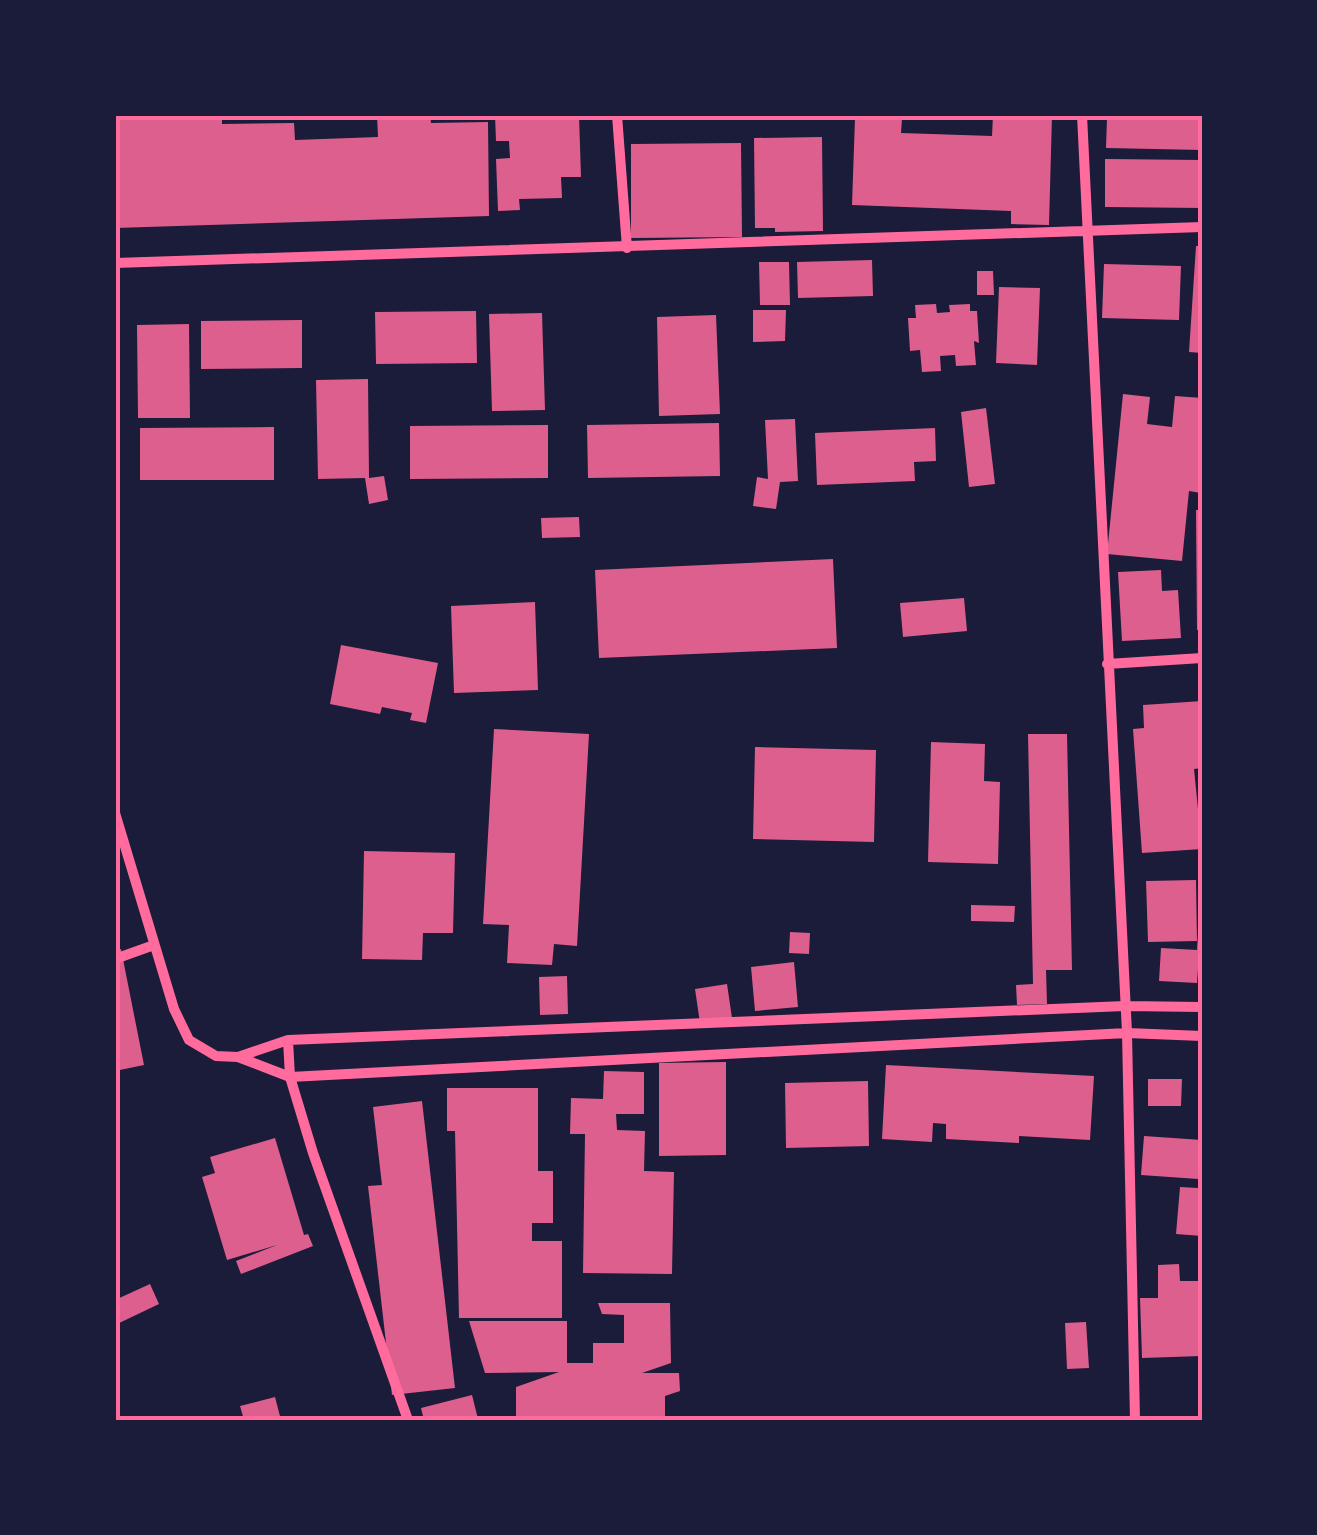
<svg xmlns="http://www.w3.org/2000/svg" width="1317" height="1535" viewBox="0 0 1317 1535" font-family="Ubuntu,sans-serif">
  <rect width="100%" height="100%" fill="#1b1b3a"/>
  <!-- building -->
  <path fill="#dd5f8e" d="M115 115H222V124L294 123 295 140 378 137 377 115H430L431 123 488 122 489 216 115 228Z
    M495 115H579L581 177H561L562 198 519 199 520 210 498 211 496 159 510 158 509 141H496Z
    M993 115H1052L1049 225 1011 224V211L852 205 855 118 902 119 901 133 992 136Z
    M1124 115H1202V150L1106 148 1107 118 1124 119Z
    M822 137 823 231 775 232V228H755L754 138Z
    M741 143 742 237 631 238V144Z
    M1105 159 1202 160V208L1105 207Z
    M1196 246H1202V353L1189 352Z
    M872 260 873 296 798 298 797 262Z
    M759 262H789L790 305H760Z
    M1104 264 1181 266 1179 320 1102 318Z
    M977 271H993L994 295H977Z
    M999 287 1040 288 1037 365 996 363Z
    M936 304 937 313 950 312 949 305 970 304V311H977L979 343 974 341 976 365 956 366 955 355 940 356 941 371 922 372 920 350 910 351 908 318H916L915 305Z
    M753 310H786L785 341 753 342Z
    M476 311 477 363 376 364 375 312Z
    M542 313 545 410 492 411 489 314Z
    M716 315 720 414 659 416 657 317Z
    M302 320V368L201 369V321Z
    M189 324 190 418H138L137 325Z
    M368 379 369 478 384 476 388 500 369 504 365 478 318 479 316 380Z
    M1123 394 1150 397 1147 424 1172 427 1175 396 1202 398 1201 493 1189 491 1182 561 1107 554Z
    M986 408 995 484 969 487 961 412Z
    M795 419 798 481 780 482 776 509 753 506 757 477 768 479 765 420Z
    M719 423 720 476 588 478 587 425Z
    M548 425V478L410 479V426Z
    M274 427V480H140V428Z
    M935 428 936 461 914 462 915 481 817 485 815 433Z
    M1196 510H1202V630H1197Z
    M579 517 580 537 542 538 541 518Z
    M833 559 837 648 599 658 595 570Z
    M1161 570 1162 591 1178 590 1181 638 1122 641 1118 572Z
    M964 598 967 631 903 637 900 603Z
    M535 602 538 690 454 693 451 606Z
    M341 645 438 663 426 723 410 720 412 713 382 707 380 714 330 704Z
    M1202 701V768L1194 769 1202 849 1142 853 1133 729 1144 728 1143 705Z
    M494 729 589 734 577 946 554 944 552 965 507 963 509 925 483 924Z
    M1028 734H1067L1072 970H1046L1047 1004 1017 1005 1016 985 1033 984Z
    M931 742 985 744 984 781 1000 782 998 864 928 862Z
    M755 747 876 750 874 842 753 839Z
    M364 851 455 853 453 933H423L422 960 362 959Z
    M1196 880 1197 941 1148 942 1146 881Z
    M971 905 1015 906 1014 922 971 921Z
    M1199 917H1202V955H1199L1197 983 1159 981 1161 948 1197 950Z
    M790 932 810 933 809 954 789 953Z
    M121 949 144 1065 115 1071V950Z
    M794 962 798 1007 755 1011 751 967Z
    M567 976 568 1014 540 1015 539 977Z
    M727 984 732 1018 700 1023 695 989Z
    M726 1062V1155L659 1156V1063Z
    M886 1065 1094 1076 1090 1140 1019 1136V1143L946 1139V1124L933 1123 932 1142 882 1139Z
    M604 1071 644 1072V1114H616L617 1130 645 1131 644 1171 674 1172 672 1274 583 1273 585 1134H570L571 1098 603 1099Z
    M1148 1079H1182L1181 1106H1148Z
    M868 1081 869 1146 786 1148 785 1083Z
    M447 1088H538V1171H553V1223H532V1241H562V1318H459L455 1131H447Z
    M422 1101 455 1388 392 1395 368 1186 382 1185 373 1107Z
    M1144 1136 1202 1140V1236L1176 1234 1180 1187 1198 1188V1179L1141 1175Z
    M275 1138 304 1235 308 1234 313 1246 241 1274 236 1261 277 1245 227 1260 202 1177 215 1173 210 1157Z
    M1179 1264 1180 1281H1200L1202 1356 1142 1358 1140 1298H1158V1265Z
    M150 1284 159 1304 115 1325V1300Z
    M598 1303H670L671 1363 642 1373H679L680 1391 665 1396V1420H516V1387L559 1372 485 1373 469 1321H567V1363H593V1343H624V1315L602 1314Z
    M1086 1322 1089 1368 1067 1369 1065 1323Z
    M472 1395 478 1419 424 1420 421 1408Z
    M275 1397 281 1420H244L240 1406Z"/>
  <g fill="none" stroke-linecap="round" stroke-linejoin="round">
    <!-- minor -->
    <path stroke="#ff6b9d" stroke-width="10" d="M617 115 627 248
      M1082 115 1127 1033 1135 1420
      M115 263 1202 227
      M1107 664 1202 658
      M115 813 174 1009 189 1040 216 1056 238 1057 290 1077 1127 1033 1202 1036
      M115 959 154 945
      M288 1040 290 1077 313 1153 408 1420
      M238 1057 288 1040 1125 1006 1202 1007"/>
  </g>
  <!-- border -->
  <rect width="1317" height="1535" fill="none" stroke="#1b1b3a" stroke-width="235"/>
  <rect x="118" y="118" width="1082" height="1300" fill="none" stroke="#ff6b9d" stroke-width="4"/>
</svg>
